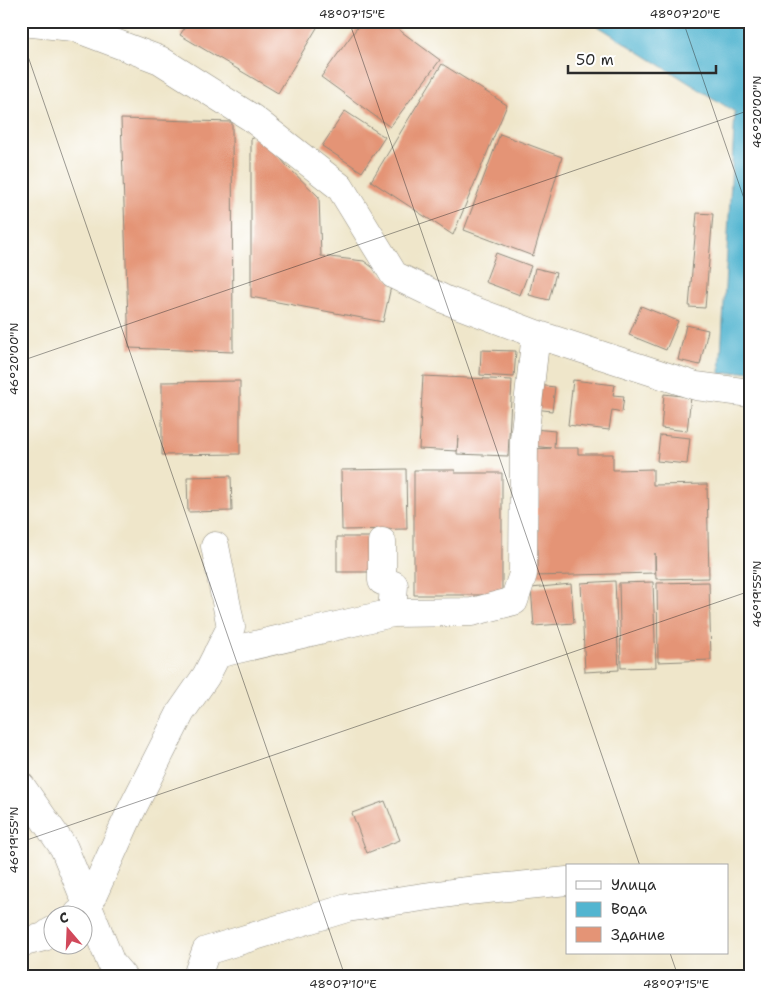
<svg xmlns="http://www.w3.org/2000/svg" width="771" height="997" viewBox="0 0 771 997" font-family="'Shantell Sans',sans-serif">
  <rect width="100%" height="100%" fill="#fff"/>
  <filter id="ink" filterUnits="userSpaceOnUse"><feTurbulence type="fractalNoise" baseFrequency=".02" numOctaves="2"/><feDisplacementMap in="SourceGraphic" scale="10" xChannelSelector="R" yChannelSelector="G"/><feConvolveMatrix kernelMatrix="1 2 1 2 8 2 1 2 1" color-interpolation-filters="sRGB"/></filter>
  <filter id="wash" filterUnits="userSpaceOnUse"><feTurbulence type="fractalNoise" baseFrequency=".0096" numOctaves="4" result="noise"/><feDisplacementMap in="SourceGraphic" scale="20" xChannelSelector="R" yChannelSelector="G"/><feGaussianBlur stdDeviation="1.12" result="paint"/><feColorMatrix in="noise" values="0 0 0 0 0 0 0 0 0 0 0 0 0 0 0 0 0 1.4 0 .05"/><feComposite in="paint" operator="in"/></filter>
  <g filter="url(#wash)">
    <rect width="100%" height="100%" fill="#efe6ca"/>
    <!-- water -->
    <path fill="#52b5d0" stroke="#3e707e" d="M590 21H750V371L720 374 735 112Z"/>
    <g id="blocks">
      <!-- building -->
      <path fill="#e49476" d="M189 21H321L278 93 180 35Z
        M362 21H387L440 60 390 127 321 77Z
        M442 64 507 105 453 235 371 181Z
        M345 111 385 137 362 172 322 146Z
        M121 119 232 122 233 352 129 348Z
        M500 134 562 157 533 256 464 230Z
        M261 135 287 166 319 197 321 256 364 261 392 282 383 322 251 297V139Z
        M697 213 713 214 705 308 689 307Z
        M496 253 531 266 520 295 485 282Z
        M535 268 556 273 549 300 529 295Z
        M641 306 678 321 666 350 629 335Z
        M686 325 708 330 700 365 678 360Z
        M481 350 516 351 514 377 480 375Z
        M423 376 512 380 508 456 457 454 458 436 457 451 419 449Z
        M573 380 615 385 613 395 624 396 622 412 612 410 609 430 568 425Z
        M240 381V454L162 455V382Z
        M537 385 555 387 552 411 534 409Z
        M664 394 691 397 687 431 661 428Z
        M534 429 555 431 554 448H578V454H613V470L653 469V485L707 484 709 578 656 579 655 553V573L533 576V449L551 448 532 446Z
        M660 435 690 438 687 464 657 461Z
        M406 469 407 529 342 530 341 470Z
        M414 470H455V473H502V595H414Z
        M231 476 232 511 188 512 187 477Z
        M337 537H371L370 572H337Z
        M615 581 619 670 585 672 581 583Z
        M653 582 656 667 621 668 619 583Z
        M709 582 711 660 658 662 657 583Z
        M571 584 574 623 534 626 531 588Z
        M385 801 400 840 367 853 352 813Z"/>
    </g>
  </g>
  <g filter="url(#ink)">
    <use href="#blocks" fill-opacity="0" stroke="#8d887a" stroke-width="1"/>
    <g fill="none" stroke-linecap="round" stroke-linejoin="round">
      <!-- minor casing -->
      <g stroke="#8d887a" stroke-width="29">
        <path id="minor" d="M21 22 73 27 160 60 252 118 340 187 394 275 446 300 536 334 696 386 750 393
          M382 542V581L394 585 392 613
          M217 654 392 613 472 612 514 601 523 574 524 439 536 334
          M21 786 64 848 111 963 122 976
          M78 914 87 908 130 813 181 712 206 676 231 627 215 546
          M21 943 44 937 52 931
          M197 976 206 951 347 908 458 892 567 881"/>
      </g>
      <!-- minor -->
      <use href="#minor" stroke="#fff" stroke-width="28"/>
    </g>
  </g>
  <!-- ticks -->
  <path fill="none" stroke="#2b2b2b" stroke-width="1" stroke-opacity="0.45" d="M349 21 640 866M683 21 750 216M21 36 345 976M21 361 750 110M21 842 750 591M670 953 678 976"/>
  <!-- margin -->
  <rect width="771" height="997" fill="none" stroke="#fff" stroke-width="55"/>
  <!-- legend -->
  <rect x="566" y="864" width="162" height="90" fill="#ffffff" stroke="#aaaaaa"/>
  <rect x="576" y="881" width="25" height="8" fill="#ffffff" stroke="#aaaaaa"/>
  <text x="611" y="890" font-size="15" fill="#2b2b2b">Улица</text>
  <rect x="576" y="902" width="25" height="15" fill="#52b5d0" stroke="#aaaaaa"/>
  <text x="611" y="914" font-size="15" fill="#2b2b2b">Вода</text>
  <rect x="576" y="927" width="25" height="15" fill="#e49476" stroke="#aaaaaa"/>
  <text x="611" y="940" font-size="15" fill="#2b2b2b">Здание</text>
  <!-- north arrow -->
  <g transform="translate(68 930) rotate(341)"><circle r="24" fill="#ffffff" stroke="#aaaaaa"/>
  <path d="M0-4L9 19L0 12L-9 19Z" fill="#d1495b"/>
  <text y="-8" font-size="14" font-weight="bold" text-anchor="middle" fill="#2b2b2b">С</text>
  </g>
  <!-- scale -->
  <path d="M568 65v8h148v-8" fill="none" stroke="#2b2b2b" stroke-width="2.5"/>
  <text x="576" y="65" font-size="15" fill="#2b2b2b" stroke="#ffffff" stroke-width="4" paint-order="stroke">50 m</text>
  <rect x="28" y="28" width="716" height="942" fill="none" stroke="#2b2b2b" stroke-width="2"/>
  <g font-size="12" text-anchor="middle" fill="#2b2b2b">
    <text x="352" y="18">48°07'15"E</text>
    <text x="685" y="18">48°07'20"E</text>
    <text transform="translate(757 112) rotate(-90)" y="4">46°20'00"N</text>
    <text transform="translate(14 359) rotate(-90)" y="4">46°20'00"N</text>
    <text transform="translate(757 594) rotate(-90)" y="4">46°19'55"N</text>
    <text transform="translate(14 840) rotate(-90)" y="4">46°19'55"N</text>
    <text x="343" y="988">48°07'10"E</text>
    <text x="676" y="988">48°07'15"E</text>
  </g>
</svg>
